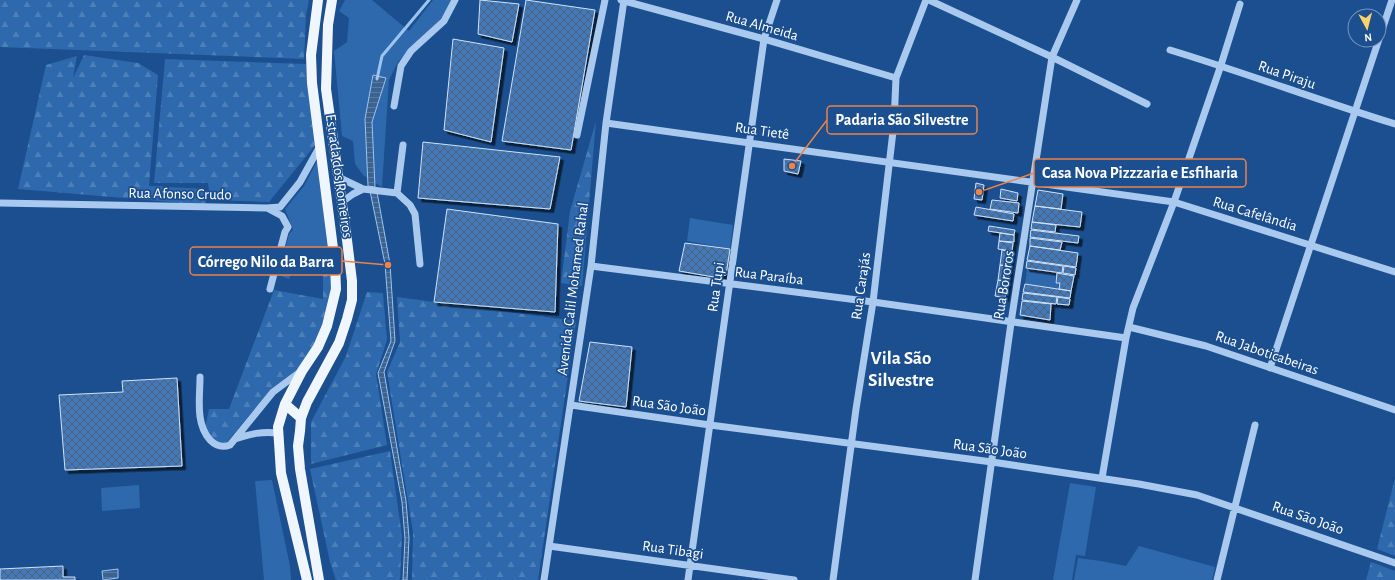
<svg xmlns="http://www.w3.org/2000/svg" width="1395" height="580" viewBox="0 0 1395 580" font-family="'Alegreya Sans',sans-serif">
  <defs>
    <pattern id="forest-firs" width="22" height="20" patternUnits="userSpaceOnUse"><rect width="22" height="20" fill="#2e69ad"/><path d="M5 1l3.5 6h-7zM16 11l3.5 6h-7z" fill="#4d80b9"/></pattern>
    <pattern id="water-rules" width="6" height="5" patternUnits="userSpaceOnUse"><rect width="6" height="5" fill="#3c6290"/><path d="M0 2.5h6" fill="none" stroke="#597aa1"/></pattern>
    <pattern id="building-cross-hatch" width="8" height="8" patternUnits="userSpaceOnUse"><rect width="8" height="8" fill="#4478b7"/><path d="M0 0l8 8M0 8l8-8" fill="none" stroke="#486282"/></pattern>
    <filter id="shadow"><feDropShadow dx="3.5" dy="3.5" stdDeviation="0" flood-color="#0009"/></filter>
  </defs>
  <rect width="100%" height="100%" fill="#1b4f8f"/>
  <!-- grass -->
  <path fill="#2e69ad" d="M345 0H372L409 31 433 0H451L443 17 398 62 389 80 382 187 363 175 355 164 353 141 342 136 334 51 347 42 349 18 339 11Z
    M318 159 329 261 295 265 289 279 278 275 289 234 293 230 285 209 304 186Z
    M690 218 733 225 730 249 687 241Z
    M1027 269 1056 273 1055 283 1059 284 1058 289 1025 284Z
    M272 480 290 566 291 580H264L255 481Z
    M1070 483 1096 487 1085 556 1076 555 1072 580H1053Z
    M139 485 140 508 102 511 101 488Z
    M1139 546 1215 567 1212 580H1074L1078 558 1101 561 1126 566Z"/>
  <!-- forest -->
  <path fill="url(#forest-firs)" d="M0 0H309L306 15 304 59 0 47Z
    M84 55 138 63 158 75 149 186 205 189 206 205 18 189 46 65 77 56 73 78Z
    M165 59 306 64 316 144 269 202 210 200 208 183H154Z
    M596 121 582 286 561 283 570 211Z
    M332 268 333 290 326 322 314 346 299 370 272 388 227 442 220 443 204 433 209 409H229L274 290 323 299V269Z
    M367 292 383 293 387 340 376 374 387 445 311 464V422L346 356Z
    M397 297 576 321 538 580H412L413 532 387 372 400 342Z
    M390 451 402 536 400 580H336L330 562 310 469Z
    M1395 478V556L1377 549Z
    M1371 562 1395 571V580H1366Z"/>
  <!-- water -->
  <path fill="url(#water-rules)" stroke="#9cc4f0" d="M373 75 386 78 372 122 375 187 368 186 365 119Z
    M370 191 377 192 390 264 395 341 384 372 406 501 409 538 407 580H403L405 539 402 502 378 373 391 341 385 264Z
    M118 569V578L103 580 102 571Z"/>
  <g fill="none" stroke-linecap="round" stroke-linejoin="round">
    <!-- stream -->
    <path stroke="#9cc4f0" stroke-width="3" d="M377 79 382 56 429 0"/>
  </g>
  <!-- building -->
  <path fill="url(#building-cross-hatch)" stroke="#cfe3fa" filter="url(#shadow)" d="M480 0 519 4 512 42 478 34Z
    M526 0 595 10 571 150 502 141Z
    M453 39 504 48 491 142 444 130Z
    M423 142 560 157 550 209 418 198Z
    M784 159 801 161 798 174 784 171Z
    M976 183 984 185 982 200 974 199Z
    M1001 189 1018 193 1017 201 1000 198Z
    M1038 190 1063 194 1061 209 1035 206Z
    M992 200 1019 203 1018 213 990 209Z
    M1035 206 1082 212 1080 227 1032 222Z
    M976 207 1014 214 1013 221 974 215Z
    M447 209 558 224 555 312 434 302Z
    M1032 222 1056 225 1055 232 1031 229Z
    M989 226 1015 230 1014 235 988 231Z
    M1031 230 1079 236 1078 243 1030 237Z
    M1000 233 1014 235V242L999 241Z
    M1030 238 1062 242 1060 250 1030 246Z
    M999 241 1013 243 1012 251 998 249Z
    M685 243 730 249 726 275 714 277 679 271Z
    M1030 246 1078 253 1076 267 1027 260Z
    M1002 250 1012 252 1010 266 1000 265Z
    M1027 261 1063 266 1062 273 1026 268Z
    M1000 265 1010 267 1008 281 998 280Z
    M1064 266 1076 268 1075 275 1063 273Z
    M1057 273 1074 276 1071 291 1059 289 1060 283H1056Z
    M998 280 1008 282 1005 298 995 296Z
    M1025 284 1071 291 1070 298 1023 292Z
    M1023 293 1057 297 1056 304 1022 300Z
    M1058 297 1070 299 1069 305 1057 304Z
    M1022 301 1051 304 1050 320 1020 315Z
    M590 342 632 347 626 407 579 401Z
    M177 378 182 466 65 470 59 395 123 392 122 381Z
    M63 566V577H75V580H0V569Z"/>
  <g fill="none" stroke-linecap="round" stroke-linejoin="round">
    <!-- minor -->
    <path stroke="#a9c9ee" stroke-width="7" d="M621 0 764 39 896 78
      M929 0 1052 57 1147 104
      M1170 50C1246 73 1320 101 1395 124
      M394 106 401 66 411 51 444 21 455 0
      M606 123 1174 202 1395 272
      M577 135 605 0
      M403 145 397 193 410 205 415 214 420 264
      M338 177 363 189 397 193
      M342 202 353 194 363 189
      M0 203 267 208 282 216 288 227 285 232 270 289
      M267 208 280 207 300 182 320 146
      M591 266 873 302 1126 338
      M1129 327 1206 346 1395 410
      M1270 368 1392 0
      M200 377C200 398 195 423 210 440 216 446 222 448 230 445L273 392 300 372
      M571 405 710 425 992 462 1139 484 1197 495 1395 563
      M235 439C250 434 262 431 278 433
      M1102 478 1126 338 1133 308 1174 202 1221 65 1240 4
      M549 546 794 580
      M544 580 591 266 606 123 624 0
      M688 580 764 39 777 0
      M833 580 856 409 873 302 894 123 896 78 926 0
      M975 580 1012 316 1052 57 1077 0
      M1217 580 1255 425"/>
    <!-- major -->
    <path stroke="#f0f6ff" stroke-width="10" d="M285 404 301 418
      M307 580 281 473 278 427 285 404 302 371 318 347 327 326 336 289 335 264 312 83 311 55 318 0
      M319 580 300 469 298 446 300 431 301 418 307 402 339 343 347 319 352 300V281L347 240 326 89 328 25 332 0"/>
  </g>
  <g text-anchor="middle" dominant-baseline="central" stroke-width="3.5" stroke-linejoin="round" paint-order="stroke">
    <!-- street labels -->
    <g font-size="15" fill="#fff" stroke="#1b4f8f">
      <text transform="translate(762 26) rotate(16)">Rua Almeida</text>
      <text transform="translate(1287 75) rotate(19)">Rua Piraju</text>
      <text transform="translate(762 131) rotate(8)">Rua Tietê</text>
      <text transform="translate(339 176) rotate(82)">Estrada dos Romeiros</text>
      <text transform="translate(180 194) rotate(1)">Rua Afonso Crudo</text>
      <text transform="translate(1255 214) rotate(17)">Rua Cafelândia</text>
      <text transform="translate(769 276) rotate(7)">Rua Paraíba</text>
      <text transform="translate(1004 285) rotate(-81)">Rua Bororos</text>
      <text transform="translate(861 286) rotate(-82)">Rua Carajás</text>
      <text transform="translate(716 287) rotate(-82)">Rua Tupi</text>
      <text transform="translate(573 289) rotate(-83)">Avenida Calil Mohamed Rahal</text>
      <text transform="translate(1267 353) rotate(19)">Rua Jaboticabeiras</text>
      <text transform="translate(669 406) rotate(8)">Rua São João</text>
      <text transform="translate(990 449) rotate(8)">Rua São João</text>
      <text transform="translate(1308 518) rotate(19)">Rua São João</text>
      <text transform="translate(673 550) rotate(8)">Rua Tibagi</text>
    </g>
    <!-- district labels -->
    <g font-size="19" font-weight="bold" fill="#fff" stroke="#1b4f8f">
      <text x="901" y="358">Vila São<tspan x="901" dy="22">Silvestre</tspan></text>
    </g>
  </g>
  <!-- callouts -->
  <path fill="none" stroke="#ee8249" stroke-width="1.5" d="M792 166L827 120M979 192L1034 173M388 265L342 261"/>
  <g fill="#ee8249" stroke="#1b4f8f" stroke-width="1.5">
    <circle cx="792" cy="166" r="4"/>
    <circle cx="979" cy="192" r="4"/>
    <circle cx="388" cy="265" r="4"/>
  </g>
  <g fill="#1b4f8f" stroke="#ee8249" stroke-width="1.5">
    <rect x="827" y="106" width="150" height="28" rx="4"/>
    <rect x="1034" y="159" width="212" height="28" rx="4"/>
    <rect x="190" y="247" width="152" height="28" rx="4"/>
  </g>
  <g font-size="16" text-anchor="middle" font-weight="bold" fill="#fff">
    <text x="902" y="125">Padaria São Silvestre</text>
    <text x="1140" y="178">Casa Nova Pizzzaria e Esfiharia</text>
    <text x="266" y="267">Córrego Nilo da Barra</text>
  </g>
  <!-- north arrow -->
  <g transform="translate(1367 28) rotate(173)"><circle r="19" fill="#1b4f8f" stroke="#7695bc"/>
  <path d="M0-3L7 15L0 10L-7 15Z" fill="#ffd166"/>
  <text y="-6" font-size="11" font-weight="bold" text-anchor="middle" fill="#ffffff">N</text>
  </g>
</svg>
